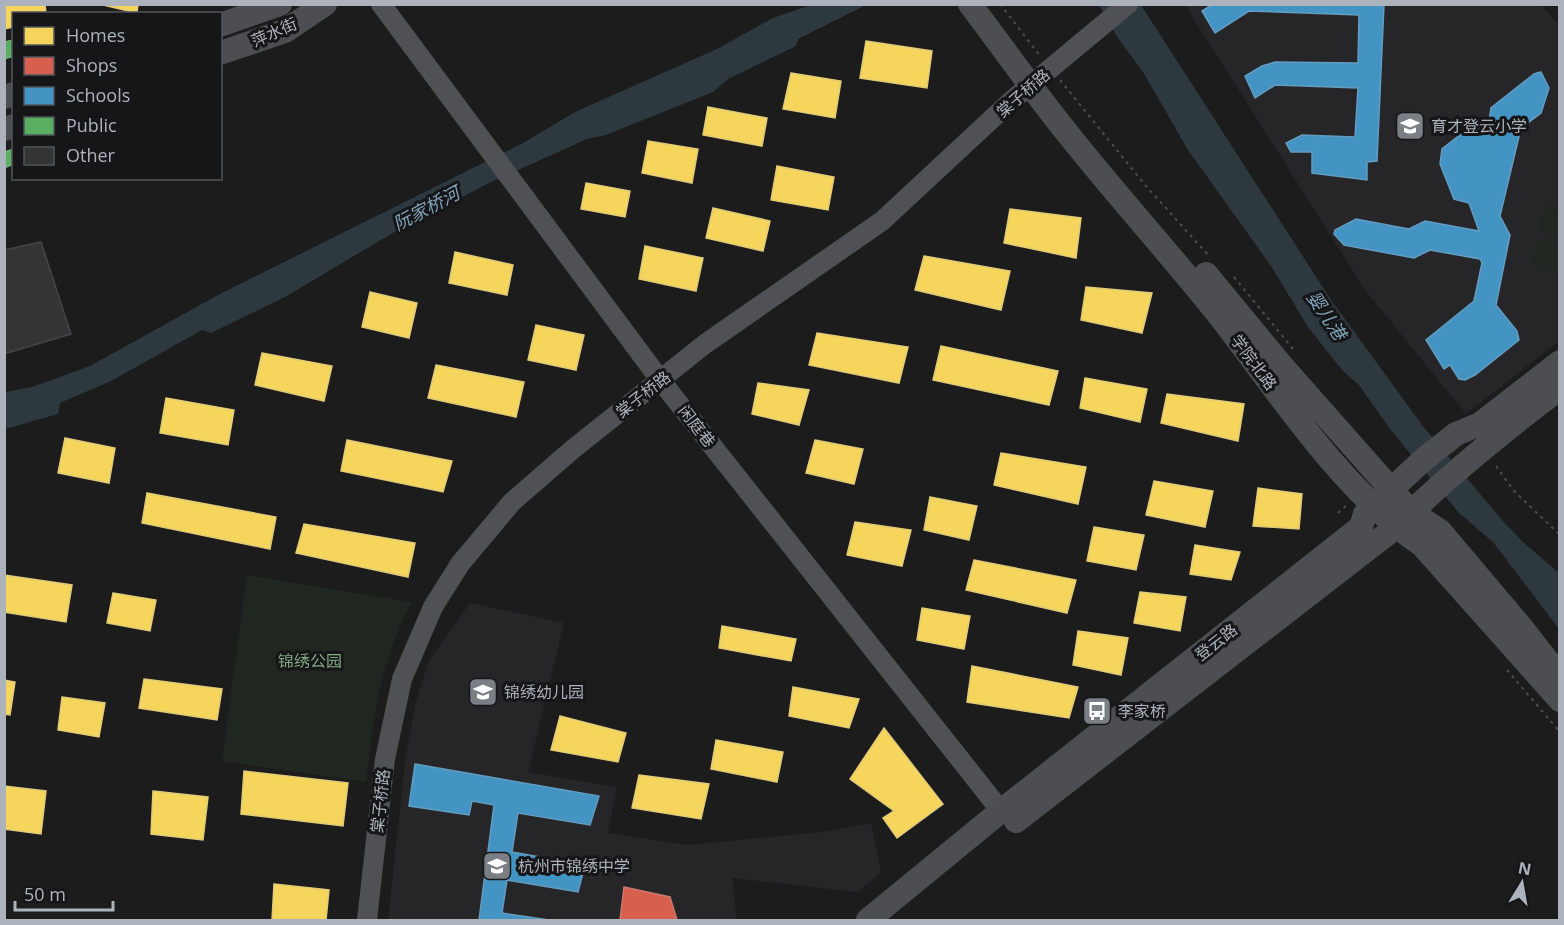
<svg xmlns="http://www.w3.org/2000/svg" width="1564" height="925" viewBox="0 0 1564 925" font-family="'Open Sans','Noto Sans SC',sans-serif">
  <rect width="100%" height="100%" fill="#1c1c1c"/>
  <!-- built -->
  <path fill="#262628" d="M1185 5H1541L1559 25V341L1466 414 1365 290Z
    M470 603 564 623 528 772 617 787 608 833 687 845 822 832 871 823 881 873 857 892 732 878 737 920H388L406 754 415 706 428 662Z"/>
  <!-- green -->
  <path fill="#1f2720" d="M1545 206 1559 210V237L1539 232Z
    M1538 239 1559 244V271L1532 265Z
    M247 575 412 602C380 663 374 715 366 782L222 761Z"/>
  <!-- water -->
  <path fill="#2d393f" d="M811 5H866L798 39 796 46 728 79 713 92 606 135 587 139 491 182 391 234 285 297 211 333 202 330 111 381 60 403 58 414 5 429V392L32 387 90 366 220 294 523 143 577 111 717 49 773 18Z
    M1099 5H1141L1331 300 1422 425 1501 519 1524 543 1559 573V629L1493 542 1459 513 1390 429 1359 385 1342 370 1308 327 1271 266 1188 150 1143 72 1118 38Z"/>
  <!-- homes -->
  <path fill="#f6d55c" stroke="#e0cb79" stroke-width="1.5" d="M4 4H45L46 14H14V27L4 29Z
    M99 4H138L137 13Z
    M866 41 932 51 927 88 860 78Z
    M791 73 841 81 835 118 783 109Z
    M708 107 767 118 762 146 703 135Z
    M648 141 698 149 692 183 642 173Z
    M777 166 834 177 828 210 771 200Z
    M586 183 630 191 625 217 581 209Z
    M713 208 770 221 763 251 706 238Z
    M1010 209 1081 218 1076 258 1004 243Z
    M645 246 703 258 696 291 639 279Z
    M455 252 513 265 507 295 449 283Z
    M924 256 1010 271 1001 310 915 290Z
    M1086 287 1152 293 1142 333 1081 320Z
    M370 292 417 303 409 338 362 327Z
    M536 325 584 335 576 370 528 360Z
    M817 333 908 347 899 383 809 365Z
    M941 346 1058 371 1049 405 933 380Z
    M262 353 332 366 324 401 255 385Z
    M436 365 524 382 516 417 428 398Z
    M1085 378 1147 389 1140 422 1080 408Z
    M758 383 809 390 799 425 752 414Z
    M1167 394 1244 404 1238 441 1161 423Z
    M166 398 234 410 228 445 160 433Z
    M65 438 115 448 109 483 58 473Z
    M347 440 452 461 443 492 341 471Z
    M815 440 863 449 854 484 806 473Z
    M1001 453 1086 467 1078 504 994 485Z
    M1154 481 1213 491 1205 527 1146 515Z
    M1258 488 1302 494 1299 529 1253 526Z
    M147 493 276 517 270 549 142 523Z
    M930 497 977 506 969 540 924 530Z
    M855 522 911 530 902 566 847 555Z
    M304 524 415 543 408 577 296 553Z
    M1094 527 1144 535 1136 570 1087 561Z
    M1195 545 1240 552 1231 580 1190 574Z
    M974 560 1076 580 1067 613 966 590Z
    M4 575 72 585 66 622 4 612Z
    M1140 592 1186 597 1180 631 1134 623Z
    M113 593 156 600 150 631 107 623Z
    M922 608 970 616 964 649 917 640Z
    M722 626 796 639 791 661 719 648Z
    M1078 631 1128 638 1121 675 1073 665Z
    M972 666 1078 687 1069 718 967 702Z
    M144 679 222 689 217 720 139 708Z
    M4 680 15 682 10 715 4 714Z
    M793 687 859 699 849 728 789 716Z
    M62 697 105 703 99 737 58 730Z
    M560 716 626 733 618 762 551 750Z
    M884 728 943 804 897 838 883 818 894 811 850 779Z
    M716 740 783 752 777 782 711 769Z
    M244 771 348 783 343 826 241 814Z
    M639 775 709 784 701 819 632 808Z
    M4 786 46 791 41 834 4 829Z
    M153 791 208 797 203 840 151 834Z
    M274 884 329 890 326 920H272Z"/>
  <!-- shops -->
  <path fill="#d6604d" stroke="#ca796f" stroke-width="1.5" d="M624 887 670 897 677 920H620Z"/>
  <!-- schools -->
  <path fill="#4393c3" stroke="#639dc1" stroke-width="1.5" d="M1213 4H1384L1377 161 1367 162V180L1312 173V152H1291L1286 143 1302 135 1355 137 1358 88 1275 85 1255 98 1245 76 1262 66 1275 62 1358 63 1359 15 1249 11 1215 33 1202 11Z
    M1541 72 1549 88 1541 113 1521 128 1500 216 1510 235 1496 305 1517 331 1519 340 1475 375 1465 380 1459 379 1450 365 1444 369 1426 340 1474 301 1482 263 1480 259 1430 250 1414 258 1344 245 1334 234 1335 230 1356 219 1409 229 1425 221 1479 231 1469 203 1454 199 1440 164 1442 149 1474 124 1488 127 1491 108 1534 74Z
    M415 764 599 796 590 825 518 813 512 852 585 865 578 892 507 880 502 913 549 920H479L494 805 472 801 469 815 409 806Z"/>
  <!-- public -->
  <path fill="#5aae61" stroke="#73b07d" stroke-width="1.5" d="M14 40V56L4 59V42Z
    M14 40V56L4 59V42Z
    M14 149V164L4 168V152Z
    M14 149V164L4 168V152Z"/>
  <!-- building -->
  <path fill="#343434" stroke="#444548" stroke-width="1.5" d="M41 242 71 334 4 354V250Z"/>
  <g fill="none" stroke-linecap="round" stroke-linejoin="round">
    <!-- path -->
    <path stroke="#4c4d50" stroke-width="2" stroke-dasharray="3 4.5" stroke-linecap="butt" d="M1000 4 1041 57
      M1060 80 1146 186 1209 256
      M1234 277 1293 349
      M1496 466 1514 491 1560 535
      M1338 513 1347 505
      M1507 670 1560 732"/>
    <!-- minor -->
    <path stroke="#505155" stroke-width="20" d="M381 4 661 381 1001 811
      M367 920 385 759 402 679 433 607 460 564 512 502 573 449 705 344 882 221 1010 102 1128 4"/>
    <!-- major -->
    <path stroke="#4d4e51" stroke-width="24" d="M970 4C1003 48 1034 92 1068 134 1118 197 1172 256 1222 319 1279 393 1344 493 1422 545L1560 700
      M220 25 280 4
      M220 53 285 31 325 4
      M4 97 14 94
      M4 129 14 126
      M1206 274 1282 366 1411 512 1440 531 1522 628 1560 677
      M1016 821 1396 527C1447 476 1502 432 1560 388
      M868 920 1001 811 1361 527 1365 514 1423 460 1456 434 1480 424 1560 362"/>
  </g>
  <!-- icons -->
  <defs>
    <g id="school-square" transform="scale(1.5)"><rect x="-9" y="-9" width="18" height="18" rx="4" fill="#7a7e85" stroke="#161618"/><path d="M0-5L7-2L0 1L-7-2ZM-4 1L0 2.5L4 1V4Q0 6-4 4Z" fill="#fff"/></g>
    <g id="bus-square" transform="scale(1.5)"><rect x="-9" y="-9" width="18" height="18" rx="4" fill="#7a7e85" stroke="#161618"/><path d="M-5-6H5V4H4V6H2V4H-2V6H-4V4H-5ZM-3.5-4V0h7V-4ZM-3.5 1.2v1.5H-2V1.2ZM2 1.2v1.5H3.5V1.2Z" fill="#fff"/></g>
  </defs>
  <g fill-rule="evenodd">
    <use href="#school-square" x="1410" y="126"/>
    <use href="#school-square" x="483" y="692"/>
    <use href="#bus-square" x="1097" y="711"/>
    <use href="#school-square" x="497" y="866"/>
  </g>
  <g text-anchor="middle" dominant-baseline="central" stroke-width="6" stroke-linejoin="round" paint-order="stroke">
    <!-- street labels -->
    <g font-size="16" fill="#adb3bd" stroke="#161618">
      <text transform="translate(274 32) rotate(-24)">萍水街</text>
      <text transform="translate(1023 93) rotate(-41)">棠子桥路</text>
      <text transform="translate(1254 362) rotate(53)">学院北路</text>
      <text transform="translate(643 394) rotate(-38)">棠子桥路</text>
      <text transform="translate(697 426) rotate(52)">闲庭巷</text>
      <text transform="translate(1216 642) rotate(-38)">登云路</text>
      <text transform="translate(380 801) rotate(-84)">棠子桥路</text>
    </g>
    <!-- poi labels -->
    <g font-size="16" fill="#adb3bd" stroke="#161618" text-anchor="start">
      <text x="1431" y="126">育才登云小学</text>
      <text x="504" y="692">锦绣幼儿园</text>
      <text x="1118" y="711">李家桥</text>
      <text x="518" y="866">杭州市锦绣中学</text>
    </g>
    <!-- park labels -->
    <g font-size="16" fill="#84a983" stroke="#161618">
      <text x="310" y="661">锦绣公园</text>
    </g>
    <!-- water labels -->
    <g font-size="18" font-style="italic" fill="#83a4b9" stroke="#161618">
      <text transform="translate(426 208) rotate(-28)">阮家桥河</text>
      <text transform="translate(1327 315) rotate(56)">婴儿港</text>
    </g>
  </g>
  <!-- border -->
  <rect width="1564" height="925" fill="none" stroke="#adb3bd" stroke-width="12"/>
  <!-- legend -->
  <rect x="12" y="12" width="210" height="168" fill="#161618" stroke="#52555a" stroke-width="1.5"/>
  <rect x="24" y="27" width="30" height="18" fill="#f6d55c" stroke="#52555a" stroke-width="1.5"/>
  <text x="66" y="42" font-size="18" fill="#adb3bd">Homes</text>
  <rect x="24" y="57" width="30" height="18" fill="#d6604d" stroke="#52555a" stroke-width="1.5"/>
  <text x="66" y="72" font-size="18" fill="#adb3bd">Shops</text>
  <rect x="24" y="87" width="30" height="18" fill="#4393c3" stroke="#52555a" stroke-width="1.5"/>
  <text x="66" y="102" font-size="18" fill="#adb3bd">Schools</text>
  <rect x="24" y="117" width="30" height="18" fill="#5aae61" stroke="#52555a" stroke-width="1.5"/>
  <text x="66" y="132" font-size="18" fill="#adb3bd">Public</text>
  <rect x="24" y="147" width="30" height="18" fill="#343434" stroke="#52555a" stroke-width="1.5"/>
  <text x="66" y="162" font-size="18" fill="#adb3bd">Other</text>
  <!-- north arrow -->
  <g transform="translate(1522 883) rotate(11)" stroke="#161618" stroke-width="4.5" paint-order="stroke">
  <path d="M0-4.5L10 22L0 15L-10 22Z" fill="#adb3bd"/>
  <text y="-9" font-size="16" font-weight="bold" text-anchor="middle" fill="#adb3bd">N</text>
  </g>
  <!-- scale -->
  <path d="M15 901v9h98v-9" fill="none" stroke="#adb3bd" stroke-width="3"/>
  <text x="24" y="901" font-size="18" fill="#adb3bd" stroke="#161618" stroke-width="4.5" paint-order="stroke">50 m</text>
</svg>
